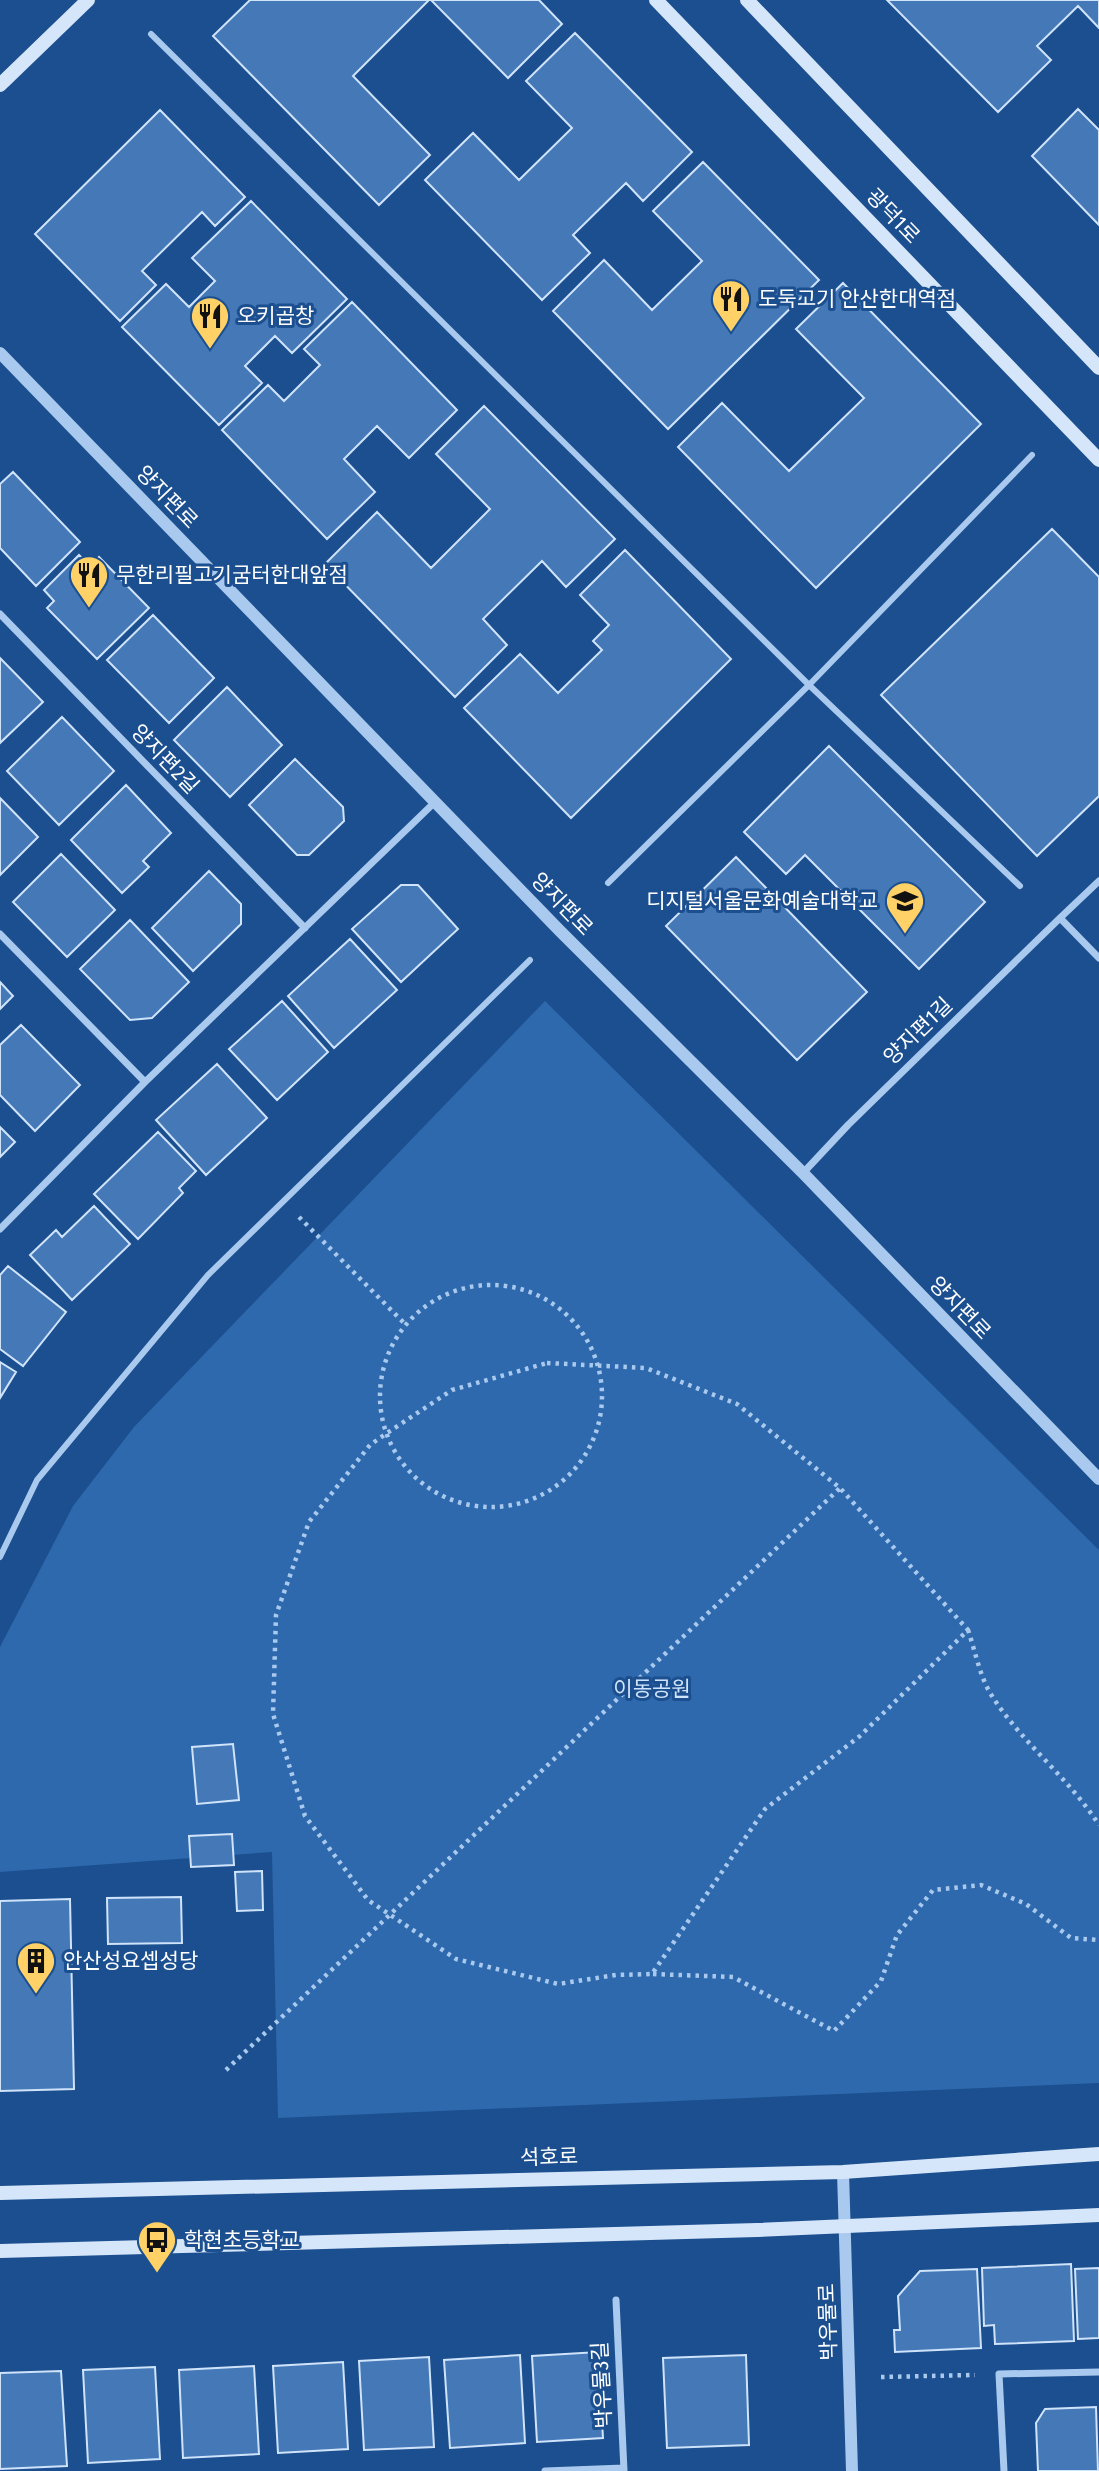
<svg xmlns="http://www.w3.org/2000/svg" width="1099" height="2471" viewBox="0 0 1099 2471" font-family="'Fira Sans Condensed','Noto Sans KR',sans-serif">
  <rect width="100%" height="100%" fill="#1b4f8f"/>
  <!-- green -->
  <path fill="#2e69ad" d="M545 1001 1099 1550V2083L278 2118 272 1852 0 1872V1647L73 1506 134 1427Z"/>
  <!-- building -->
  <path fill="#4478b7" stroke="#cfe3fa" stroke-width="2" d="M250 0H429L353 76 430 155 379 205 213 36Z
    M431 0H539L562 24 508 78Z
    M887 0H1099V28L1078 6 1037 46 1051 60 998 112Z
    M575 33 692 152 643 201 626 183 573 235 590 253 542 300 425 180 473 133 519 180 572 128 526 81Z
    M1078 109 1099 130V225L1032 156Z
    M160 110 245 197 215 226 202 212 142 271 156 285 120 321 35 234Z
    M703 162 819 280 668 429 553 311 604 260 652 310 702 261 653 211Z
    M251 201 347 299 292 353 275 336 245 366 262 383 219 425 122 327 166 284 189 307 215 281 192 258Z
    M843 283 981 424 816 588 678 447 722 403 789 471 864 398 796 329Z
    M352 302 457 410 409 458 377 426 344 459 375 492 327 539 222 430 268 385 284 401 320 365 304 349Z
    M484 406 615 539 566 587 542 561 483 619 507 645 455 697 325 564 377 512 431 568 490 509 436 454Z
    M13 472 80 542 36 586 0 548V484Z
    M1052 529 1099 577V796L1037 856 881 695Z
    M625 550 731 659 571 818 464 708 520 654 558 693 602 650 593 641 609 625 580 595Z
    M79 555 90 566 99 557 149 608 97 659 47 608 54 601 44 590Z
    M153 615 214 678 169 723 107 660Z
    M0 658 43 702 0 743Z
    M227 687 282 745 230 797 174 740Z
    M62 717 114 771 59 825 7 771Z
    M829 746 985 902 919 969 805 855 786 874 744 832Z
    M295 759 343 807 344 821 309 855H297L249 805Z
    M126 785 171 833 143 861 149 867 122 893 71 840Z
    M0 798 38 837 0 875Z
    M61 854 115 910 67 957 13 902Z
    M736 857 867 992 797 1060 666 926Z
    M209 871 241 904V924L193 971 152 928Z
    M401 885H418L458 929 401 982 352 929Z
    M130 920 189 982 152 1018 130 1020 80 969Z
    M350 939 397 990 334 1048 288 996Z
    M0 982 13 996 0 1009Z
    M282 1001 328 1052 277 1100 229 1049Z
    M21 1025 80 1085 35 1131 0 1095V1045Z
    M217 1064 267 1118 206 1175 156 1120Z
    M0 1127 15 1142 0 1157Z
    M158 1132 196 1171 179 1188 183 1193 138 1239 94 1194Z
    M94 1206 130 1244 72 1300 30 1255 56 1230 62 1237Z
    M8 1266 66 1312 23 1366 0 1349V1275Z
    M0 1362 16 1372 0 1398Z
    M233 1744 239 1800 197 1804 192 1747Z
    M232 1834 234 1865 191 1867 189 1836Z
    M262 1871 263 1910 237 1911 235 1872Z
    M181 1897 182 1943 108 1944 107 1898Z
    M70 1899 74 2089 0 2091V1901Z
    M1071 2264 1074 2341 995 2344 994 2325 984 2326 982 2268Z
    M1099 2268V2338L1078 2339 1075 2269Z
    M977 2269 981 2348 895 2352 894 2330H900L898 2296 920 2271Z
    M598 2352 603 2438 537 2442 532 2356Z
    M520 2355 525 2443 450 2448 444 2360Z
    M746 2355 749 2445 667 2448 663 2358Z
    M429 2357 434 2447 364 2450 359 2361Z
    M343 2362 348 2449 278 2453 273 2366Z
    M254 2366 259 2454 183 2458 179 2370Z
    M155 2367 160 2459 88 2463 83 2370Z
    M61 2371 67 2466 0 2469V2373Z
    M1096 2407 1098 2471H1038L1036 2423 1045 2409Z"/>
  <g fill="none" stroke-linecap="round" stroke-linejoin="round">
    <!-- path -->
    <path stroke="#a9c9ee" stroke-width="4.5" stroke-dasharray="3.5 5" stroke-linecap="butt" d="M299 1217 406 1325
      M380 1396a111 111 0 1 1 222 0a111 111 0 1 1-222 0Z
      M547 1363 646 1368 737 1404 840 1488 968 1630 860 1736 765 1809 652 1974 616 1975 558 1984 456 1959 368 1900 305 1816 273 1714 276 1615 309 1522 370 1445 387 1433 452 1390Z
      M968 1630C975 1650 980 1678 992 1696 1022 1743 1069 1778 1099 1825
      M653 1974 733 1977 834 2031 881 1981 897 1935 933 1890 981 1885 1026 1904 1071 1938 1099 1940
      M226 2070 840 1488
      M881 2377 975 2375"/>
    <!-- pedestrian -->
    <path stroke="#a9c9ee" stroke-width="6" d="M151 34 809 685 1020 886
      M608 883 809 685 1032 455
      M0 1557 37 1480 208 1275 530 960"/>
    <!-- minor -->
    <path stroke="#a9c9ee" stroke-width="7" d="M0 614 305 928
      M1060 918 1099 881
      M0 934 145 1082
      M803 1173 848 1125 1060 918 1099 958
      M0 1229 145 1082 435 802
      M616 2300 624 2471
      M545 2471 624 2468
      M1004 2471 999 2374 1099 2372"/>
    <!-- tertiary -->
    <path stroke="#a9c9ee" stroke-width="12" d="M0 353 560 931 803 1173 1099 1479
      M843 2172 852 2471"/>
    <!-- secondary -->
    <path stroke="#d6e6fa" stroke-width="14" d="M656 0 1099 460
      M747 0 1099 368
      M0 85 88 0
      M0 2193 843 2172 1099 2154
      M0 2251 757 2230 1099 2215"/>
  </g>
  <!-- icons -->
  <defs>
    <g id="restaurant-pin" transform="scale(2.0125)"><path d="M0 17L-7.5 6A9.5 9.5 0 1 1 7.5 6Z" fill="#ffd166" stroke="#1b4f8f"/><path d="M-5-6h1v4h1v-4h1v4h1v-4h1v5L-1.5 .5V6h-2V.5L-5-1ZM5-6V6H3V1.5H1.5Q1.5-4 5-6Z" fill="#111"/></g>
    <g id="university-pin" transform="scale(2.0125)"><path d="M0 17L-7.5 6A9.5 9.5 0 1 1 7.5 6Z" fill="#ffd166" stroke="#1b4f8f"/><path d="M0-5L7-2L0 1L-7-2ZM-4 1L0 2.5L4 1V4Q0 6-4 4Z" fill="#111"/></g>
    <g id="building-pin" transform="scale(2.0125)"><path d="M0 17L-7.5 6A9.5 9.5 0 1 1 7.5 6Z" fill="#ffd166" stroke="#1b4f8f"/><path d="M-4-6H4V6H1V3H-1V6H-4ZM-2.5-4.3h1.7v1.8h-1.7ZM.8-4.3h1.7v1.8H.8ZM-2.5-1h1.7V.8h-1.7ZM.8-1h1.7V.8H.8Z" fill="#111"/></g>
    <g id="bus-pin" transform="scale(2.0125)"><path d="M0 17L-7.5 6A9.5 9.5 0 1 1 7.5 6Z" fill="#ffd166" stroke="#1b4f8f"/><path d="M-5-6H5V4H4V6H2V4H-2V6H-4V4H-5ZM-3.5-4V0h7V-4ZM-3.5 1.2v1.5H-2V1.2ZM2 1.2v1.5H3.5V1.2Z" fill="#111"/></g>
  </defs>
  <g fill-rule="evenodd">
    <use href="#restaurant-pin" x="731" y="299"/>
    <use href="#restaurant-pin" x="210" y="316"/>
    <use href="#restaurant-pin" x="89" y="575"/>
    <use href="#university-pin" x="905" y="901"/>
    <use href="#building-pin" x="36" y="1961"/>
    <use href="#bus-pin" x="157" y="2240"/>
  </g>
  <g text-anchor="middle" dominant-baseline="central" stroke-width="6" stroke-linejoin="round" paint-order="stroke">
    <!-- street labels -->
    <g font-size="21" fill="#fff" stroke="#1b4f8f">
      <text transform="translate(893 216) rotate(46)">광덕1로</text>
      <text transform="translate(167 497) rotate(46)">양지편로</text>
      <text transform="translate(165 759) rotate(46)">양지편2길</text>
      <text transform="translate(562 904) rotate(46)">양지편로</text>
      <text transform="translate(918 1031) rotate(-44)">양지편1길</text>
      <text transform="translate(960 1308) rotate(46)">양지편로</text>
      <text transform="translate(549 2157) rotate(-2)">석호로</text>
      <text transform="translate(828 2322) rotate(-92)">박우물로</text>
      <text transform="translate(602 2385) rotate(-93)">박우물3길</text>
    </g>
    <!-- poi labels -->
    <g font-size="21" fill="#fff" stroke="#1b4f8f" text-anchor="start">
      <text x="758" y="299">도둑고기 안산한대역점</text>
      <text x="237" y="316">오키곱창</text>
      <text x="116" y="575">무한리필고기굼터한대앞점</text>
      <text x="878" y="901" text-anchor="end">디지털서울문화예술대학교</text>
      <text x="63" y="1961">안산성요셉성당</text>
      <text x="184" y="2240">학현초등학교</text>
    </g>
    <!-- park labels -->
    <g font-size="21" fill="#cfe3fa" stroke="#1b4f8f">
      <text x="652" y="1689">이동공원</text>
    </g>
  </g>
</svg>
